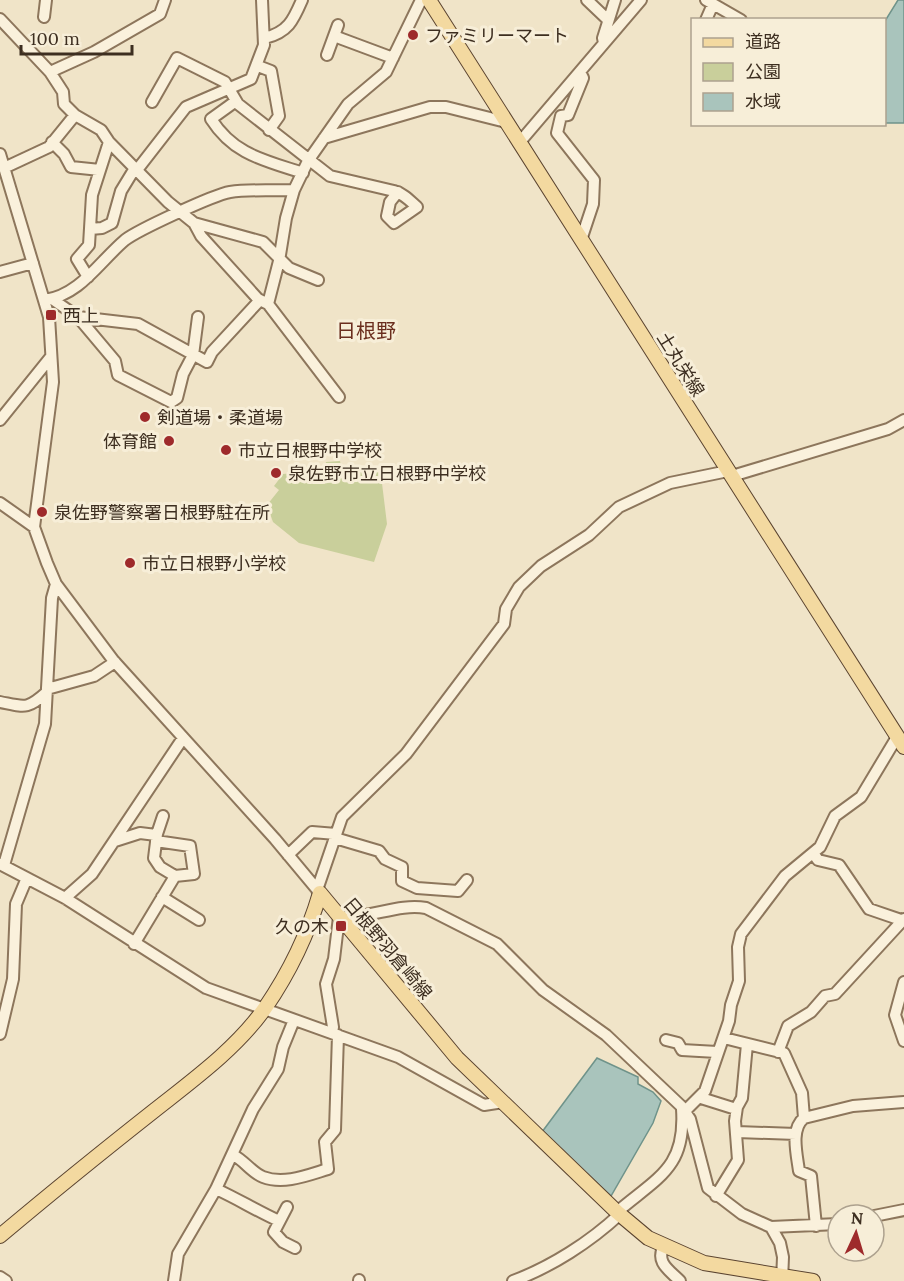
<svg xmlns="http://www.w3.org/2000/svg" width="904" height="1281" viewBox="0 0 904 1281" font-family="Lora,'Noto Sans JP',serif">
  <rect width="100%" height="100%" fill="#f0e4c8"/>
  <!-- green -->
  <path fill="#c9cf9b" d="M340 461 341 466 380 467 387 524 374 562 299 543 273 522 267 505 279 490 274 486 283 474 316 471V467L325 466 326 462Z"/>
  <!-- water -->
  <path fill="#a9c4bc" stroke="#6f938a" stroke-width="1.5" d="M898 0H904V123H885V21Z
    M597 1058 638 1077V1084L653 1092 661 1101 653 1123 611 1196 542 1132Z"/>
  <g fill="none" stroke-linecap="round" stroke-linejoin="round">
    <!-- minor casing -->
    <g stroke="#8d765c" stroke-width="14">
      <path id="minor" d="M587 0 608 20
        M706 0 741 20
        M44 17 46 0
        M0 19 50 72 94 52 160 14 165 0
        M706 20 713 4
        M334 36 393 58
        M265 38C288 32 293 21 302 0
        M604 43 603 38 615 0
        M327 55 338 25
        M258 66 271 71 279 116 269 130
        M50 72 63 92 64 104 75 115 101 130 109 142 168 202 194 223 201 236 258 299 268 304
        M580 72 583 78 568 115 561 116 557 133 594 180 593 204 581 240
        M236 101 211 119C234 155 264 160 303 173
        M152 102 177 58 225 82 238 104 330 176 394 191C404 194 409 200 417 207L394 223 387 216 390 202 398 192
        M324 138 430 107H446L506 122
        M52 142 64 154 71 167 100 170
        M519 143 641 0
        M0 154 49 317 53 382 34 527 47 563 56 584 113 660 275 839 320 893
        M4 168 49 147 75 115
        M137 170 186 107 251 79 264 45 262 0
        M194 223 263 242 289 268 318 280
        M90 229 102 228 112 223 121 191 135 168
        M0 272 33 263
        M88 277 77 259 89 245 92 195 109 142
        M52 299 78 317 138 324 207 362 212 352 260 300
        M45 300C80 295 99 262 125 240 138 230 213 195 230 192 250 189 273 191 294 190
        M78 317 115 361 118 375 171 402 177 398 183 374 193 355 198 317
        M339 397 268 304 279 261 286 218 294 190 308 161 348 104 386 72 421 0
        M0 420 50 358
        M732 476 888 429 904 420
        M0 503 34 527
        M47 689 94 676 115 662
        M0 702C25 707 27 710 47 692
        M335 838 379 851 385 859 402 867V881L417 888 458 891 467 880
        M115 841 140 833 156 835
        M156 841 190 846 194 874 175 876
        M813 853 818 860 839 865 869 909 904 921
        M288 855 312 832 336 834
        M0 864 65 898 206 988 398 1057 484 1105 503 1102
        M4 865 45 724 52 598 56 584
        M317 890 342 817 406 754 504 624 506 609 519 587 541 566 589 535 619 507 670 483 728 471
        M162 897 199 920
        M65 898 92 874 183 738
        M134 944 175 876 160 867 154 858 157 834 163 816
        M904 982 895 1015 904 1041
        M332 1033 333 1027 326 984 334 959 339 917C370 919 398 903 426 908L497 944 543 990 606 1035 681 1106 690 1119 708 1188 742 1214 771 1227 780 1243 783 1257 782 1281
        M0 1034 13 979 16 904 27 878
        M724 1038 784 1053 802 1093 804 1118 853 1106 904 1102
        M666 1040 678 1043 682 1050 717 1052
        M778 1052 788 1026 811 1012 825 996 835 994 904 919
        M701 1098 736 1109
        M685 1111 705 1091 729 1021 731 1005 739 981 738 947 741 934 785 876 820 847 835 816 861 797 897 737
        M804 1118C790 1129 797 1155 799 1171L811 1176 816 1226
        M737 1132 796 1134
        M233 1155C244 1160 252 1173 263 1177 284 1185 308 1175 328 1169L325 1142 335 1130 338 1035
        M216 1189C238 1199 257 1211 279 1221
        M716 1196 738 1160 735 1121 737 1107 742 1098 747 1044
        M287 1207 274 1232 283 1242 295 1248
        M617 1212C658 1177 686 1168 682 1109
        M874 1216 904 1210
        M771 1227 838 1224
        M664 1246C655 1262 669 1270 680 1281
        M0 1277 6 1281
        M174 1281 178 1254 216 1189 253 1109 278 1069 283 1047 294 1020
        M359 1281V1280
        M513 1281C551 1267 590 1242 620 1214"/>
    </g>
    <!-- major casing -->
    <g stroke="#5b4430" stroke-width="16">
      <path id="major" d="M429 0 904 747
        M320 893 457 1058 617 1212 648 1238 704 1263 813 1281
        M0 1236C51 1193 103 1151 155 1110 193 1080 237 1048 265 1008 289 973 308 934 320 893"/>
    </g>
    <!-- minor -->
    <use href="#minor" stroke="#faf1dc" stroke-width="10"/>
    <!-- major -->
    <use href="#major" stroke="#f3d9a0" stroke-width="14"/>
  </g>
  <!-- markers -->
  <g fill="#9e2a2b" stroke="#f7eed8" stroke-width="2">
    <circle cx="413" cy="35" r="6"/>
    <rect x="45" y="309" width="12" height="12" rx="3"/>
    <circle cx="145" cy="417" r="6"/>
    <circle cx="169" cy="441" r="6"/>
    <circle cx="226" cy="450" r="6"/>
    <circle cx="276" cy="473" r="6"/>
    <circle cx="42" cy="512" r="6"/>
    <circle cx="130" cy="563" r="6"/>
    <rect x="335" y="920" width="12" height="12" rx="3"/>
  </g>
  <g text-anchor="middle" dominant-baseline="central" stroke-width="6" stroke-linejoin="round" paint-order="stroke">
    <!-- poi labels -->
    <g font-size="18" fill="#3d2e20" stroke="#f7eed8" text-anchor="start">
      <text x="425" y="35">ファミリーマート</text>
      <text x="63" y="315">西上</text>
      <text x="157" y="417">剣道場・柔道場</text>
      <text x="157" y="441" text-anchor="end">体育館</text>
      <text x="238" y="450">市立日根野中学校</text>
      <text x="288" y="473">泉佐野市立日根野中学校</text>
      <text x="54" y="512">泉佐野警察署日根野駐在所</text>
      <text x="142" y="563">市立日根野小学校</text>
      <text x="329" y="926" text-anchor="end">久の木</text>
    </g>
    <!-- street labels -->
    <g font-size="18" fill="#3d2e20" stroke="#f7eed8">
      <text transform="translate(681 364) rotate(58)">土丸栄線</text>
      <text transform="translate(388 948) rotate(50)">日根野羽倉崎線</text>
    </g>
    <!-- neighbourhood labels -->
    <g font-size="20" fill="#6b2e1e" stroke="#f7eed8">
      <text x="366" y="330">日根野</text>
    </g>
  </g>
  <!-- legend -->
  <rect x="691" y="18" width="195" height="108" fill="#f7eed8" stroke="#ada18e" stroke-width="1.5"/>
  <rect x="703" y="38" width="30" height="9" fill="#f3d9a0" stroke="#ada18e" stroke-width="1.5"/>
  <text x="745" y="48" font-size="18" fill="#3d2e20">道路</text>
  <rect x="703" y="63" width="30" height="18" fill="#c9cf9b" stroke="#ada18e" stroke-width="1.5"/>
  <text x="745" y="78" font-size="18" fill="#3d2e20">公園</text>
  <rect x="703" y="93" width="30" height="18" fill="#a9c4bc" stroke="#ada18e" stroke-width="1.5"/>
  <text x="745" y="108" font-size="18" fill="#3d2e20">水域</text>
  <!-- north arrow -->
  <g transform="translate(856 1233) rotate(4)"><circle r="28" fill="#f7eed8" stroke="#ada18e" stroke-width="1.5"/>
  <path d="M0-4.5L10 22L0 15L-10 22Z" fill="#9e2a2b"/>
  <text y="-9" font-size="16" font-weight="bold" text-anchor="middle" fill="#3d2e20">N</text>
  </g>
  <!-- scale -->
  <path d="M21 45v9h111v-9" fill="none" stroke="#3d2e20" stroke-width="3"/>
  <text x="30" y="45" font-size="18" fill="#3d2e20" stroke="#f7eed8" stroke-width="4.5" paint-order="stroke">100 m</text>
</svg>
